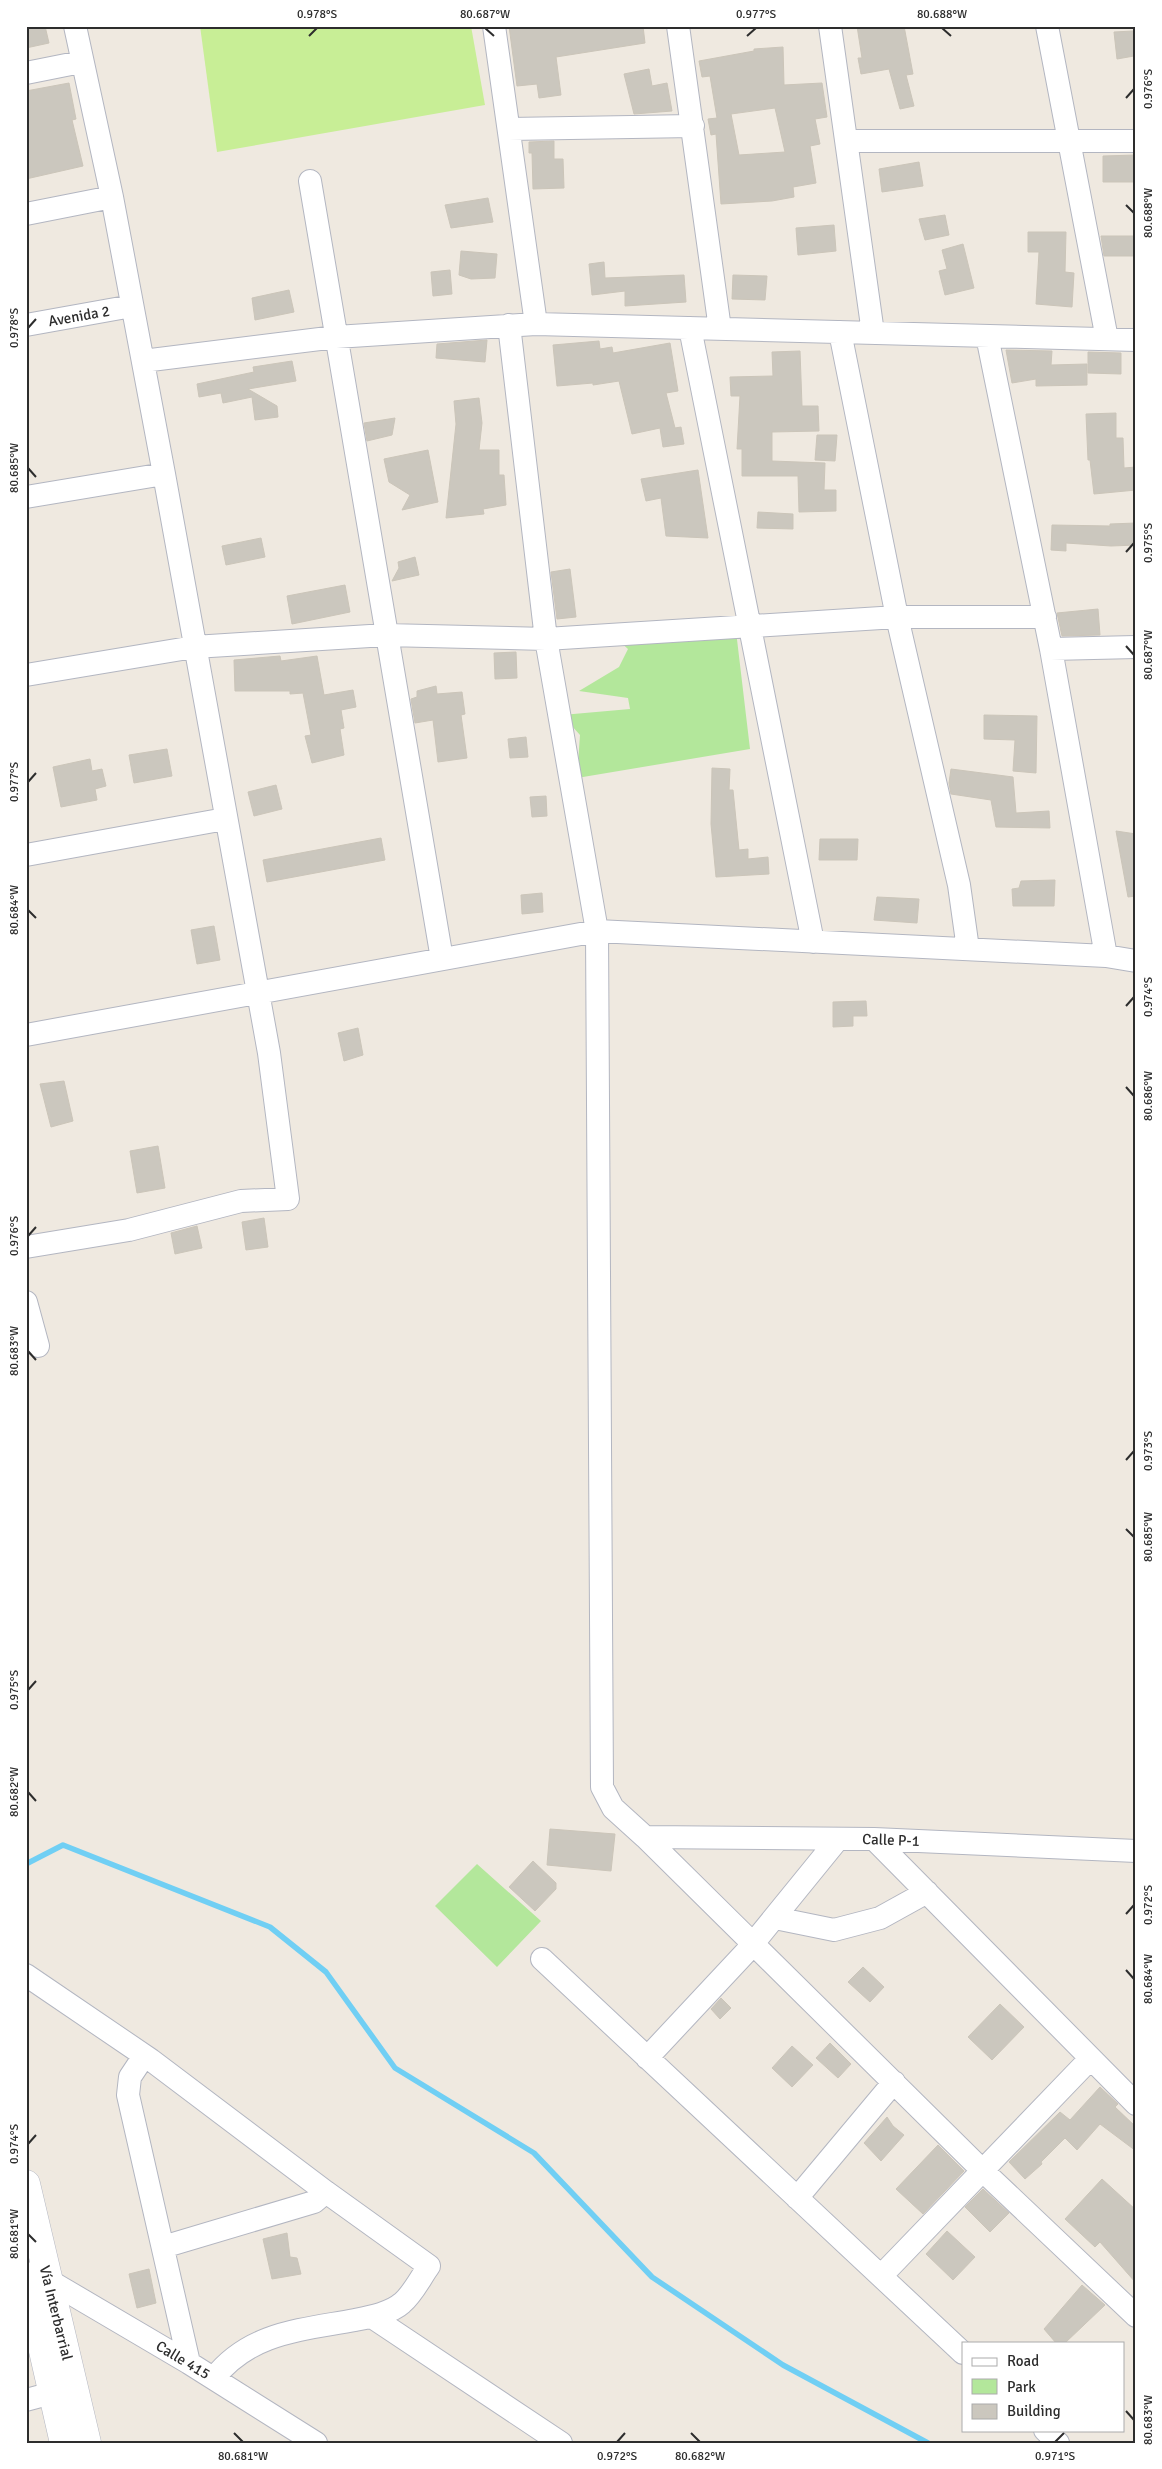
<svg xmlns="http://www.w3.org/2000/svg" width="1162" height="2469" viewBox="0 0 1162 2469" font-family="Signika,sans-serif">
  <rect width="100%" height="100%" fill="#efe9e0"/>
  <!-- green -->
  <path fill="#b3e79b" d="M736 631 750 749 577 778 580 735 562 715 630 709 628 698 579 691 619 667 628 649 618 640Z
    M477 1864 541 1921 497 1967 435 1906Z"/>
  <!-- pitch -->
  <path fill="#c8ee96" d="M200 26H471L485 105 217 152Z"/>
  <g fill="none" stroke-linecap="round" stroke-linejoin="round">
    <!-- stream -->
    <path stroke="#70cff4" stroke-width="5.5" d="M26 1864 63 1845 270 1927 326 1972 395 2068 534 2153 652 2277 783 2365 928 2443"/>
  </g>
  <!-- building -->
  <path fill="#cbc7be" stroke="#cbc5b9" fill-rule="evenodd" d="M26 26H45L49 43 26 48Z
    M509 26H643L645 43 556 57 561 95 539 98 537 84 517 86Z
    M857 26H904L913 74 906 75 914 106 900 109 889 69 861 74 858 58H862Z
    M1133 31 1134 56 1117 59 1114 32Z
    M783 47 784 85 822 83 827 117 815 119 820 144 810 146 816 183 793 187 794 197 772 201 721 204 716 134 711 135 708 119 717 118 710 76 702 77 699 61 754 51V49ZM775 108 785 152 739 155 731 114Z
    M649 69 652 86 667 83 672 111 634 114 624 74Z
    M69 83 76 119 72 120 83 166 26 179V91Z
    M554 141V159H563L564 188 533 189 532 153H529V142Z
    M1136 155V182H1103V156Z
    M919 162 923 186 882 192 879 169Z
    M488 198 493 222 451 228 445 205Z
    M945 215 949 235 925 240 919 219Z
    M834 225 836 251 798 255 796 228Z
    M1028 232H1066L1065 272 1074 273 1072 307 1036 304 1039 252H1028Z
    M1101 236H1136V256H1104Z
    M963 244 974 288 945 295 939 271 947 269 942 250Z
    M461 251 497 254 495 278 471 279 459 275Z
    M604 262 605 278 684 275 686 302 625 306V291L592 295 589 264Z
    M450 270 452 294 433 296 431 272Z
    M733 275 767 276 765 300 732 299Z
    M289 290 294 312 255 320 252 298Z
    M487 340 485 362 436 358 437 344Z
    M599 341 600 349 612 347 613 353 670 343 678 391 666 393 675 428 681 427 684 444 663 447 660 428 632 434 619 381 593 385V383L557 386 553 345Z
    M1006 350 1052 351 1051 365 1087 364V385L1036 386V379L1012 383Z
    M800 351 802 406H818L819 431 772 432V461L825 463 824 490H836V511L799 512 798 476H742V449H737L740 396H731L730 377 773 376 772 352Z
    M1088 352 1121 353V374L1088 373Z
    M292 361 296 381 248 389 277 406 278 417 255 420 252 397 223 403 221 393 199 397 197 384 254 372 253 367Z
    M479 398 482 423 479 450H499V475H504L506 505 483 509 484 514 446 518 456 424 454 401Z
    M1116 413V438H1123L1124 468 1136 467V490L1094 494 1090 460H1088L1086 414Z
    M395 418 392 435 367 441 364 423Z
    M817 435H837L835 461 815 460Z
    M428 450 438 502 402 510 410 495 389 482 384 459Z
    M698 470 708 538 666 536 661 498 646 501 641 479Z
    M758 512 793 514V529L757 528Z
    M1136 523V545L1111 546 1066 543V551L1051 550 1052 525 1110 526V524Z
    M261 538 265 557 226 565 222 546Z
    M415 557 419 575 392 581 399 568 398 562Z
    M570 569 576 617 557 619 551 572Z
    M345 585 350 612 292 624 287 596Z
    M1098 609 1100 635 1062 636 1057 613Z
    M516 652 517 678 495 679 494 653Z
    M280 656 281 661 317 656 324 695 353 690 356 707 341 710 344 728 340 729 344 755 312 763 305 736 311 735 303 693 290 694V691H235L234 660Z
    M436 686 437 694 462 692 465 714 461 715 467 758 438 762 433 720 415 723 411 699 417 697V691Z
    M984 715 1037 716 1036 773 1013 771 1015 740 984 739Z
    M526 737 528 757 510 758 508 739Z
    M167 749 172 776 134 783 129 755Z
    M90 759 92 771 102 769 106 786 95 789 97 800 61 807 53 767Z
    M712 768 730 769 729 790H733L739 850 748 849V859L768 857 769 874 716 877 711 824Z
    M951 769 1013 777 1016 813 1049 811 1050 828 996 827 991 800 951 794 949 783Z
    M276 785 282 809 254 816 248 792Z
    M546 796 547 816 532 817 530 797Z
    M1116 831 1136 834V896L1128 897Z
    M381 838 385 860 267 882 263 860Z
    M820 839H858L857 860H819Z
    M1055 880 1054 906H1013L1012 889 1019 888 1021 881Z
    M542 893 543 912 522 914 521 895Z
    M877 897 919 899 917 923 874 920Z
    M214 926 220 960 197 964 191 930Z
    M866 1001 867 1016H853V1026L833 1027V1002Z
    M358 1028 363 1055 344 1061 338 1033Z
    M64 1081 73 1121 51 1127 40 1084Z
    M158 1146 165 1188 137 1193 130 1151Z
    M264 1218 268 1247 246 1250 242 1222Z
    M197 1226 202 1248 175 1254 171 1233Z
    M550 1829 615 1834 611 1871 547 1865Z
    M533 1861 556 1883V1889L535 1911 509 1887Z
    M863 1967 884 1987 870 2002 848 1982Z
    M721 1998 731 2008 720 2019 711 2009Z
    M1000 2004 1024 2027 992 2060 968 2037Z
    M830 2043 851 2064 838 2078 816 2058Z
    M792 2046 813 2065 792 2087 772 2068Z
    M1100 2087 1118 2104 1115 2107 1136 2127V2151L1100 2124 1077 2150 1065 2138 1041 2162 1042 2164 1025 2179 1009 2162 1060 2112 1070 2120Z
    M887 2117 893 2126 904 2135 881 2161 864 2143Z
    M938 2145 964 2171 923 2214 896 2189Z
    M1102 2179 1136 2210V2283L1100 2242 1095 2247 1065 2219Z
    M983 2189 1009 2213 990 2232 965 2207Z
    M947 2231 975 2257 953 2280 926 2254Z
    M287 2233 290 2257 297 2258 301 2274 272 2279 263 2239Z
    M149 2269 156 2303 137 2308 129 2274Z
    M1082 2285 1105 2305 1065 2343H1056L1044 2329Z"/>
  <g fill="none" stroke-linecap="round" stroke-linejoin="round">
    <!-- street casing -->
    <g stroke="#b3b6c1" stroke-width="24">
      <path id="street" d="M494 26 536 324
        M678 26 720 329
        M830 26 873 333
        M1047 26 1107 339
        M26 73 81 62
        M509 129 693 126
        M847 141H1136
        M310 181 442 959
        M26 214 112 197
        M26 325 132 306
        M509 325 546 639 597 931 602 1787 613 1808 645 1837 982 2170 1136 2316
        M690 328 813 942
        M840 332 897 617 959 885 968 949
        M987 336 1051 649 1106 956
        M143 361 336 337 536 324 1136 340
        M26 497 164 474
        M1051 649 1136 647
        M26 675 194 647 386 635 546 639 897 617H1045
        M26 855 225 819
        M26 1035 597 931 1106 956 1136 961
        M26 1247 129 1230 241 1201 288 1199 269 1053 164 474 112 197 75 26
        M26 1302 38 1346
        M645 1837 874 1839 1136 1851
        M874 1839 1136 2104
        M775 1918 834 1930 880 1918 927 1892
        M542 1959 963 2353
        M26 1975 151 2060 326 2192 429 2266C421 2277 413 2294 402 2303 391 2313 370 2317 355 2320 302 2330 250 2332 214 2378
        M144 2056 130 2077 128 2095 189 2363
        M647 2058 747 1951 838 1839
        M797 2198 894 2082
        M163 2247 314 2202 326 2192
        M881 2276 1090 2059
        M48 2280 189 2363 316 2443
        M372 2317 561 2443
        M26 2400 52 2393
        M1045 2430 1058 2443"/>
    </g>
    <!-- secondary casing -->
    <g stroke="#b3b6c1" stroke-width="29">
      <path id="secondary" d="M26 2184 87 2443
        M26 2276 64 2443"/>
    </g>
    <!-- street -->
    <use href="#street" stroke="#fff" stroke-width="22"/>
    <!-- secondary -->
    <use href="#secondary" stroke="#fff" stroke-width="28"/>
  </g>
  <!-- ticks -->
  <path fill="none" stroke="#2d2d2d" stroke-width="2" d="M485 28 494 36M942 28 951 36M309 36 317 28M747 36 756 28M1126 98 1134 89M1126 205 1134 213M28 328 36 319M28 468 36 477M1126 552 1134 543M1126 646 1134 655M28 782 36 773M28 910 36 918M1126 1006 1134 997M1126 1087 1134 1096M28 1236 36 1227M28 1351 36 1360M1126 1460 1134 1451M1126 1529 1134 1537M28 1690 36 1681M28 1792 36 1801M1126 1914 1134 1905M1126 1970 1134 1979M28 2144 36 2135M28 2234 36 2242M1126 2411 1134 2420M234 2433 243 2442M691 2433 700 2442M617 2442 625 2433M1055 2442 1064 2433"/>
  <g text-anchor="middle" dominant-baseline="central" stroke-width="4" stroke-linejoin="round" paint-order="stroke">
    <!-- street labels -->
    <g font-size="15" fill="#2d2d2d" stroke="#fff">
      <text transform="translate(79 316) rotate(-10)">Avenida 2</text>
      <text transform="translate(891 1840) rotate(2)">Calle P-1</text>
      <text transform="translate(56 2313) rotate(76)">Vía Interbarrial</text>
      <text transform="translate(183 2360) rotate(31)">Calle 415</text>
    </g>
  </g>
  <!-- border -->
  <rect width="1162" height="2469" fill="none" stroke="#ffffff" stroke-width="55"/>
  <!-- legend -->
  <rect x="962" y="2342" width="162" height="90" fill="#ffffff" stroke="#ababab"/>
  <rect x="972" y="2358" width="25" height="8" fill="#ffffff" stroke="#ababab"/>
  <text x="1007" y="2366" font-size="15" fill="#2d2d2d">Road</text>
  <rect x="972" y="2379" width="25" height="15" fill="#b3e79b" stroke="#ababab"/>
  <text x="1007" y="2392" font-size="15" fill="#2d2d2d">Park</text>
  <rect x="972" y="2404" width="25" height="15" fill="#cbc7be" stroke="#ababab"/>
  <text x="1007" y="2416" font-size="15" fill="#2d2d2d">Building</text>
  <rect x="28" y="28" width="1106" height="2414" fill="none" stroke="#2d2d2d" stroke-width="2"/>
  <g font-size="12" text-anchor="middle" fill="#2d2d2d">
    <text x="317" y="18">0.978°S</text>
    <text x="485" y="18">80.687°W</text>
    <text x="756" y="18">0.977°S</text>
    <text x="942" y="18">80.688°W</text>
    <text transform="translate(1148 89) rotate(-90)" y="4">0.976°S</text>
    <text transform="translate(1148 213) rotate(-90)" y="4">80.688°W</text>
    <text transform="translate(14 328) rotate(-90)" y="4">0.978°S</text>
    <text transform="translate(14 468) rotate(-90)" y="4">80.685°W</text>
    <text transform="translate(1148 543) rotate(-90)" y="4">0.975°S</text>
    <text transform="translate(1148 655) rotate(-90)" y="4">80.687°W</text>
    <text transform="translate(14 782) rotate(-90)" y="4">0.977°S</text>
    <text transform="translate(14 910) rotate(-90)" y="4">80.684°W</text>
    <text transform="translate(1148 997) rotate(-90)" y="4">0.974°S</text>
    <text transform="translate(1148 1096) rotate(-90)" y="4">80.686°W</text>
    <text transform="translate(14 1236) rotate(-90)" y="4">0.976°S</text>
    <text transform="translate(14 1351) rotate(-90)" y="4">80.683°W</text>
    <text transform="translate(1148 1451) rotate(-90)" y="4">0.973°S</text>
    <text transform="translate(1148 1537) rotate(-90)" y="4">80.685°W</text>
    <text transform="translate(14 1690) rotate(-90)" y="4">0.975°S</text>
    <text transform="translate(14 1792) rotate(-90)" y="4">80.682°W</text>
    <text transform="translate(1148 1905) rotate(-90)" y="4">0.972°S</text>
    <text transform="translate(1148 1979) rotate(-90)" y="4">80.684°W</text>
    <text transform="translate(14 2144) rotate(-90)" y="4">0.974°S</text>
    <text transform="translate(14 2234) rotate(-90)" y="4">80.681°W</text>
    <text transform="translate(1148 2420) rotate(-90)" y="4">80.683°W</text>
    <text x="243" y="2460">80.681°W</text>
    <text x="617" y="2460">0.972°S</text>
    <text x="700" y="2460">80.682°W</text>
    <text x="1055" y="2460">0.971°S</text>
  </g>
</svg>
